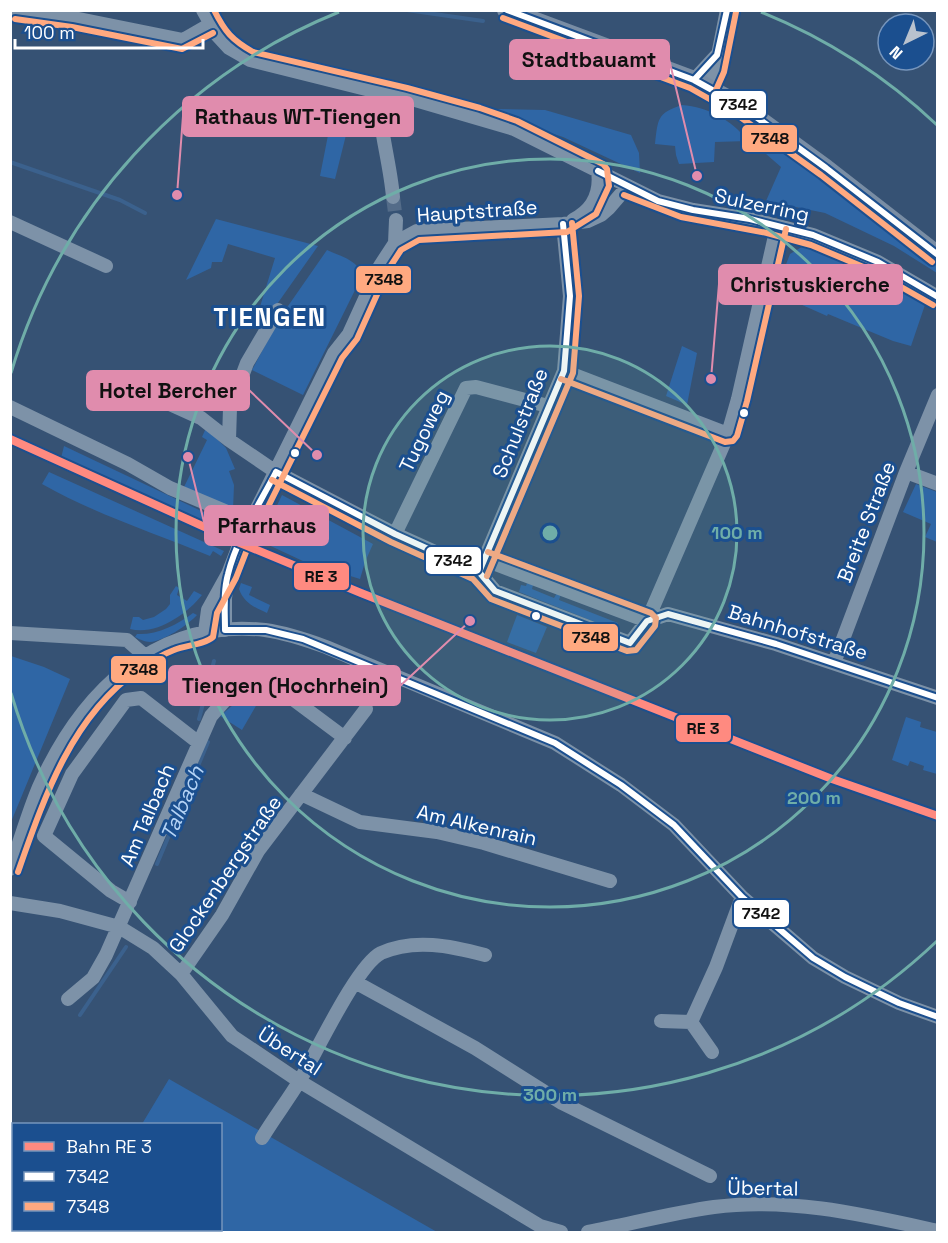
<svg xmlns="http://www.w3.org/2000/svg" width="948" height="1243" viewBox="0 0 948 1243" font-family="'Space Grotesk',sans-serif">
  <rect width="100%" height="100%" fill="#365274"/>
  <!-- green -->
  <path fill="#2f66a5" d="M312 102 335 112 348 127 335 179 320 176 330 125 308 121 305 129 302 128 303 124 295 122Z
    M682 105C708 107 732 120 748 141L715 142 714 162 679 164 676 155 675 146 655 144C658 119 657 113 682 105Z
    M496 109 545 110 631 135 639 153 640 173 563 137 491 114Z
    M761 130 937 260V273L894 246 825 213 766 201 781 167 758 147Z
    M216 219 318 246 275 307 259 310 275 258 228 244 222 262H212L211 268 186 280Z
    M810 242 856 259 928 296 911 346 893 341 828 314 827 316 775 293 790 254Z
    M327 250C340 256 360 261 362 276L303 395 252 370 279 319Z
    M682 346 697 353 687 405 666 396Z
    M206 428 226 448 235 469 229 471 234 485 233 510 184 487 207 440 202 437Z
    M64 446 233 526 228 536 61 458Z
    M49 472 224 551 221 556 213 551 210 556C154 533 95 514 42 484Z
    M916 484 937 492V542L925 537 931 524 903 512Z
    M282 495 373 544 365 562 360 579 305 562 260 541Z
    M241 583 252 587 249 595 270 605 267 613C254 607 244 603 239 589Z
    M527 583 533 585 532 589 554 598 557 593 561 594 559 600 618 623 615 630 519 592 521 585 526 586Z
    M176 586 179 588 177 595 187 601 194 591 202 595C187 614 156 636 130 629L133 617H139L143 620 154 617 166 609 170 604V595Z
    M522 605 629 648 627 653 520 610Z
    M193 613 197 615C188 625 164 641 150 642 145 642 139 639 135 637L137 634C157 635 177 625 193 613Z
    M517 615 547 627 536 653 507 642Z
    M11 656 44 667 70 679 11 822Z
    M261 697 242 730 220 716 233 705Z
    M906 717 921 722 920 727 937 732V774L923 770 924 766 910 761 908 766 892 760Z
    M169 1079 437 1232H68L70 1230H220V1124H142Z"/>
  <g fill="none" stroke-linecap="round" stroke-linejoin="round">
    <!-- stream -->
    <path stroke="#3b618d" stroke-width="4" d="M407 10 483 21
      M10 162 120 200 145 213
      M199 719 214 661
      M157 864 208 742
      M80 1015 126 947"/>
    <!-- minor-tunnel -->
    <path stroke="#546c89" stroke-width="14" stroke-dasharray="14 7" stroke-linecap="butt" d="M393 197 396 220"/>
    <!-- minor -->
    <path stroke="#7d92a8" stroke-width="14" d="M16 10 74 18 183 40 209 25
      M203 10 217 35 229 48 250 60 378 92 405 97 514 129 658 201 693 210 750 219 813 235 878 262 938 297
      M694 80 717 55
      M708 87 715 70 727 10
      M378 92C379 128 390 162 393 197
      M573 220C593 210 601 192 598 171
      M10 222 106 266
      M395 243 396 220
      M564 371 728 434
      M159 399 201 418 229 440 276 472 395 534 479 572 495 591 630 643 647 621 668 614 776 644 938 698
      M10 407 128 464 170 488 251 522
      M229 440 230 408 247 363 278 310
      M906 472 938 484
      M395 534 466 388 476 387 548 406
      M485 560 647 621
      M479 572 564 371 570 296 563 224
      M647 621 728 434 738 399 777 227
      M225 630V598L228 579
      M205 632 208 610 228 574 240 543 334 353 349 334 380 266 395 243 417 231 563 224 588 221 601 215 609 208 627 187
      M10 633 127 640 144 655
      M834 663 906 472 938 395
      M301 794 360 822 437 832 484 843 610 881
      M10 869C20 842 28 813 39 787 81 693 155 618 265 630 286 633 307 640 326 647L555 743 621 785 674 825 742 897 813 958 845 977 899 1003 938 1017
      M130 902 111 891 44 836 72 774 126 700 141 698 199 743
      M10 903 60 911 119 927 153 948 181 974 232 1036 299 1081 540 1226 561 1232
      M181 974 222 915 258 851 366 709
      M355 982 475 1048 562 1103 710 1176
      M68 999 93 978 106 955 211 716 226 699 246 691H282L345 738
      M661 1021 691 1022 716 967 742 897
      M691 1022 712 1052
      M262 1138C274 1118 288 1100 300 1080 316 1053 357 965 381 953 414 938 451 946 485 955
      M588 1232C630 1224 672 1213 714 1207 789 1197 865 1215 938 1231"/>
    <!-- secondary -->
    <path stroke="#798da4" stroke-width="18" d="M506 10 694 80 741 106 826 168 938 255"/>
    <!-- bus-1 casing -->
    <g stroke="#1b4f8f" stroke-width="10">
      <path id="bus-1" d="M507 10 694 80 741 106 826 168 938 255
        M694 80 717 55 727 10
        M598 171 658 201 693 210 750 219 813 235 878 262 938 297
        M276 472 395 534 479 572 495 591 630 643
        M479 572 564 371 570 296 563 224
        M225 630H266L303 639 555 743 621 785 674 825 742 897 813 958 845 977 899 1003 938 1017
        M225 630C225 612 223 592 228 574 237 538 259 505 276 472
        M630 643 647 621 668 614 776 644 938 698"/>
    </g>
    <!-- bus-2 casing -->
    <g stroke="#1b4f8f" stroke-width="10">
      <path id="bus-2" d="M503 18 690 88 736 114 821 175 932 262
        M15 19 72 27 182 49 213 33
        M716 90 724 72 736 12
        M624 195 681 217 767 233 811 245 873 271 933 305
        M561 379 725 442 733 441 737 436 747 401 786 229
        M272 480 391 542 473 579 491 599 627 651 636 650 655 626 656 618 651 613 488 552
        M487 576 573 373 579 296 572 223
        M18 872C44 798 71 717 138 670 150 662 161 655 174 650 186 645 204 645 213 637L217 613 236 578 248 547 342 358 357 339 388 270 401 250 419 240 567 232 596 214 609 186 607 169 603 164 517 121 480 108 407 88 253 52C232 40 225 32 214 10"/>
    </g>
    <!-- bus-1 -->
    <use href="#bus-1" stroke="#fff" stroke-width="6"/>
    <!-- bus-2 -->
    <use href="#bus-2" stroke="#ffa980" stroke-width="6"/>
    <!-- rail-1 casing -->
    <g stroke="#1b4f8f" stroke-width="12">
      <path id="rail-1" d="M10 439 240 543 361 593 832 779 938 816"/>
    </g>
    <!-- rail-1 -->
    <use href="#rail-1" stroke="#ff8a80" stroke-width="8"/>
  </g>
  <!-- distance rings -->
  <circle cx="550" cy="533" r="187" fill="#6fada8" fill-opacity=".12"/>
  <g fill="none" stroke="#6fada8" stroke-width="3">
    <circle cx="550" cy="533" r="187"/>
    <circle cx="550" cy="533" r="374"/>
    <path d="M937 941A562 562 0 0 1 11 693M11 373A562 562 0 0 1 339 12M761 12A562 562 0 0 1 937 125"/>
  </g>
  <!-- markers -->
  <g fill="#fff" stroke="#1b4f8f" stroke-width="2">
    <circle cx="744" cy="413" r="5"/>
    <circle cx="295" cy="453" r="5"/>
    <circle cx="536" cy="616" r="5"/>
  </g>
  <g text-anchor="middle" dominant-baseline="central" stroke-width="6" stroke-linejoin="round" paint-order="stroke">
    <!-- street labels -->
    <g font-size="20" fill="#fff" stroke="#1b4f8f">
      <text transform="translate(762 205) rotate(12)">Sulzerring</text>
      <text transform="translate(477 211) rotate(-4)">Hauptstraße</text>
      <text transform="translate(520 423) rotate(-68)">Schulstraße</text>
      <text transform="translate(424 431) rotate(-64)">Tugoweg</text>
      <text transform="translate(866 522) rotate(-69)">Breite Straße</text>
      <text transform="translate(798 632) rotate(17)">Bahnhofstraße</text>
      <text transform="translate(147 815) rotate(-67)">Am Talbach</text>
      <text transform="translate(477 825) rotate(13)">Am Alkenrain</text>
      <text transform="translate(225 874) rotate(-56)">Glockenbergstraße</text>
      <text transform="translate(290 1051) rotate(33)">Übertal</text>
      <text transform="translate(763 1188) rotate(1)">Übertal</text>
    </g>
    <!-- water labels -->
    <g font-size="21" font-style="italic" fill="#b5d3f5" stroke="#1b4f8f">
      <text transform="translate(182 803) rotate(-67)">Talbach</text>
    </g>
    <!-- district labels -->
    <g font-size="26" font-weight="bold" letter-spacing="1.5" fill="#fff" stroke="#1b4f8f">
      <text x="270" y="317">TIENGEN</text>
    </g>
  </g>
  <circle cx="550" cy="533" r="9" fill="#6fada8" stroke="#1b4f8f" stroke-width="3"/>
  <g font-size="18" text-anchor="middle" font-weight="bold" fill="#6fada8" stroke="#1b4f8f" stroke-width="6" stroke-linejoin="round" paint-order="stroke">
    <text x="737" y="539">100 m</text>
    <text x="814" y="804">200 m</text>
    <text x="550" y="1101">300 m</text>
  </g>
  <!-- callouts -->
  <path fill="none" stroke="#e08cad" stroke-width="2" d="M697 176L669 59M177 195L183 116M711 379L719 284M317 455L249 390M188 457L205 526M470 621L400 686"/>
  <g fill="#e08cad" stroke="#1b4f8f" stroke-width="2">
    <circle cx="697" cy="176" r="6"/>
    <circle cx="177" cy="195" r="6"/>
    <circle cx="711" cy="379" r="6"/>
    <circle cx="317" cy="455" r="6"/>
    <circle cx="188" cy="457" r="6"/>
    <circle cx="470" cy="621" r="6"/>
  </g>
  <g fill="#e08cad" stroke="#e08cad" stroke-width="2">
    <rect x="510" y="40" width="159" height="39" rx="6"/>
    <rect x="183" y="97" width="230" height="39" rx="6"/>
    <rect x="719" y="265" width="183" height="39" rx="6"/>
    <rect x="87" y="371" width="162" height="39" rx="6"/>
    <rect x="205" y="506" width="123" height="39" rx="6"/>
    <rect x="169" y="666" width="231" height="39" rx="6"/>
  </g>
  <g font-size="21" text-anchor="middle" font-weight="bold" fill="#111">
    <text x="589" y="67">Stadtbauamt</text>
    <text x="298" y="124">Rathaus WT-Tiengen</text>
    <text x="810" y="292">Christuskierche</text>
    <text x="168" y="398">Hotel Bercher</text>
    <text x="267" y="533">Pfarrhaus</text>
    <text x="285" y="693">Tiengen (Hochrhein)</text>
  </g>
  <g stroke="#1b4f8f" stroke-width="2">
    <rect x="710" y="90" width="57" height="29" rx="6" fill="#fff"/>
    <rect x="741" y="124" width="57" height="29" rx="6" fill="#ffa980"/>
    <rect x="355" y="265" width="57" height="29" rx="6" fill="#ffa980"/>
    <rect x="425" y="546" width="57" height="29" rx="6" fill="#fff"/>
    <rect x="293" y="562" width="57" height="29" rx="6" fill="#ff8a80"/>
    <rect x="562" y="623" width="57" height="29" rx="6" fill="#ffa980"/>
    <rect x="110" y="655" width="57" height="29" rx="6" fill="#ffa980"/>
    <rect x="675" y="714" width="57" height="29" rx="6" fill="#ff8a80"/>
    <rect x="733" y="899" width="57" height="29" rx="6" fill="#fff"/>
  </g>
  <g font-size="16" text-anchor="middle" font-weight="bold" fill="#111">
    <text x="738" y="110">7342</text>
    <text x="770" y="144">7348</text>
    <text x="384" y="285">7348</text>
    <text x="453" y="566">7342</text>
    <text x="321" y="582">RE 3</text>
    <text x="591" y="643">7348</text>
    <text x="139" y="675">7348</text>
    <text x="703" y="734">RE 3</text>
    <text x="761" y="919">7342</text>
  </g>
  <!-- border -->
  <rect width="948" height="1243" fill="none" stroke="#ffffff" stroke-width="24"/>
  <!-- legend -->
  <rect x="12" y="1123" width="210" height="108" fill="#1b4f8f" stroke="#7695bc" stroke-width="1.5"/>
  <rect x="24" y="1142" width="30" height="9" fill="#ff8a80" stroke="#7695bc" stroke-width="1.5"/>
  <text x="66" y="1153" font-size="18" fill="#ffffff">Bahn RE 3</text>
  <rect x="24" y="1172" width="30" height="9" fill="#ffffff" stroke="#7695bc" stroke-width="1.5"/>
  <text x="66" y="1183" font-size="18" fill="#ffffff">7342</text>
  <rect x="24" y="1202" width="30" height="9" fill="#ffa980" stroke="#7695bc" stroke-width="1.5"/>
  <text x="66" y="1213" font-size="18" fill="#ffffff">7348</text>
  <!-- north arrow -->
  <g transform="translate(906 42) rotate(223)"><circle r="28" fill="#1b4f8f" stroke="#7695bc" stroke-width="1.5"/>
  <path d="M0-4.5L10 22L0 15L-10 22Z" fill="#b9c2ce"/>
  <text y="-9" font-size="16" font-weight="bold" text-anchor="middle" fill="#ffffff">N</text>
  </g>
  <!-- scale -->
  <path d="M15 39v9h188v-9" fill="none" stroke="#ffffff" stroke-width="3"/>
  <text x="24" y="39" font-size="18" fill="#ffffff" stroke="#1b4f8f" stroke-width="4.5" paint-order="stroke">100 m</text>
</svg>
